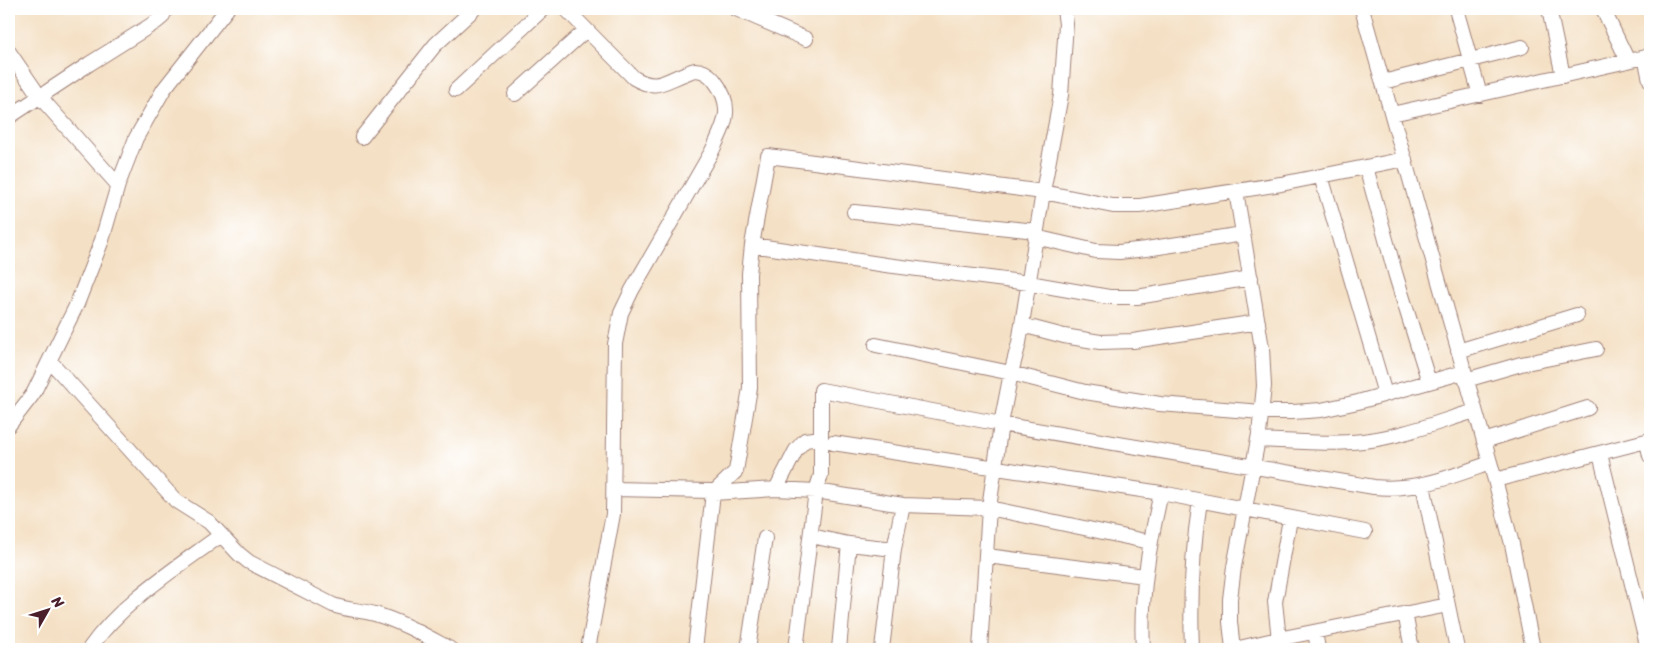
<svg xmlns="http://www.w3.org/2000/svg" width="1659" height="658" viewBox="0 0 1659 658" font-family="Sriracha,sans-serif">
  <rect width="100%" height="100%" fill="#fff"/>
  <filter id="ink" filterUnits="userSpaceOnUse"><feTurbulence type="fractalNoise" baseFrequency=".02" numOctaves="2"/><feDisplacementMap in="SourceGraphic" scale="10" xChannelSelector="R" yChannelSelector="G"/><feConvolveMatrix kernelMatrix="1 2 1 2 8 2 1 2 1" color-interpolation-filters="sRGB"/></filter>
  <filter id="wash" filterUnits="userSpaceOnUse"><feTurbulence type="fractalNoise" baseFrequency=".0096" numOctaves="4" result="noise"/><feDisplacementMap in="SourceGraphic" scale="20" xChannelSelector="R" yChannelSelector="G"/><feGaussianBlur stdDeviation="1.12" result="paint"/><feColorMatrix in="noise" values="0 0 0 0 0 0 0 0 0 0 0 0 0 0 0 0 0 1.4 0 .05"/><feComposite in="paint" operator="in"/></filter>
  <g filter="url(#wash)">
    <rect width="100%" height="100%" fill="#f4e0c4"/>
  </g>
  <g filter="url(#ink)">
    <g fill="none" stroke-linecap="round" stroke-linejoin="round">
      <!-- minor casing -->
      <g stroke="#9f8078" stroke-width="16">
        <path id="minor" d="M566 9 634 78C656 91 663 82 684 74 687 73 691 71 695 70 703 70 709 74 714 80 735 107 725 124 712 151L632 290 621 313 615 344 613 514 588 649
          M736 9 806 39
          M1362 9 1495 480 1512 544 1533 649
          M1456 9 1480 95
          M1549 9 1563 76
          M1603 9 1628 61
          M9 52 40 97 118 185
          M1645 57 1650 80
          M1383 82 1522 47
          M456 90 543 9
          M515 94 586 30
          M1392 114 1650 56
          M9 117 89 64 156 22 162 17 166 9
          M362 137 435 45 474 9
          M1366 167 1396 276 1429 382
          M1321 176 1385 394
          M854 212 1036 231
          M1035 237 1096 251 1119 252 1146 249 1243 234
          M752 245 886 265 1029 283 1109 297H1137L1251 278
          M1022 325 1064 336 1100 342 1133 341 1258 322
          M876 345 1011 373 1085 392 1160 404 1262 412H1293L1321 410 1358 402 1464 372
          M1458 351 1577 315
          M50 361 176 501 209 522 239 554 249 562 333 605C346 610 361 610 375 614 402 622 426 636 450 649
          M1466 380 1521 364 1596 349
          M9 425 33 394 77 304 102 240 118 185 136 138 164 89 227 9
          M1258 440C1293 441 1328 445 1363 441 1400 437 1438 422 1475 411
          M1484 441 1588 408
          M1647 441 1650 456
          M833 443 1161 493 1365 532
          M1600 454 1648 649
          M1495 480 1650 440
          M1423 485 1457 649
          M614 489 711 491 713 493 776 489 816 491 903 505 989 508 1150 542
          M776 489 796 450 805 440 821 438
          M811 536 849 544 894 549
          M987 556 1145 576
          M1405 613 1412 649
          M1315 632 1318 649
          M89 649C122 602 175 569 221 535
          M695 649 713 493 736 471 750 388 749 274 752 245 768 156 1043 192 1113 206H1140L1281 184 1405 159
          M748 649 765 538
          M796 649 816 491 821 475V390L1001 424 1374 487C1417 491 1450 477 1490 463
          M839 649 849 544
          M882 649 894 549 903 505
          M980 649 989 508 1001 424 1011 373 1019 343 1043 192 1061 95 1066 24 1064 9
          M1143 649C1140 596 1149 545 1161 493
          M1192 649C1190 599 1192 551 1200 501
          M1233 649 1230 622V599L1234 567 1259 434 1264 386 1262 348 1236 191
          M1235 649 1278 639 1448 605
          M1280 649 1275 602 1290 519"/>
      </g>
      <!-- minor -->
      <use href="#minor" stroke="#fff" stroke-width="14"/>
    </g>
  </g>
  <!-- margin -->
  <rect width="1659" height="658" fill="none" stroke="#fff" stroke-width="30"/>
  <!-- north arrow -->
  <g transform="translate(48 610) rotate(51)" stroke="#ffffff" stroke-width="4" paint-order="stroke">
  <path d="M0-4L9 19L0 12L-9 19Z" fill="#4a1f2b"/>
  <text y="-8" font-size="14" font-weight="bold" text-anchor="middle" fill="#4a1f2b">N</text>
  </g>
</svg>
